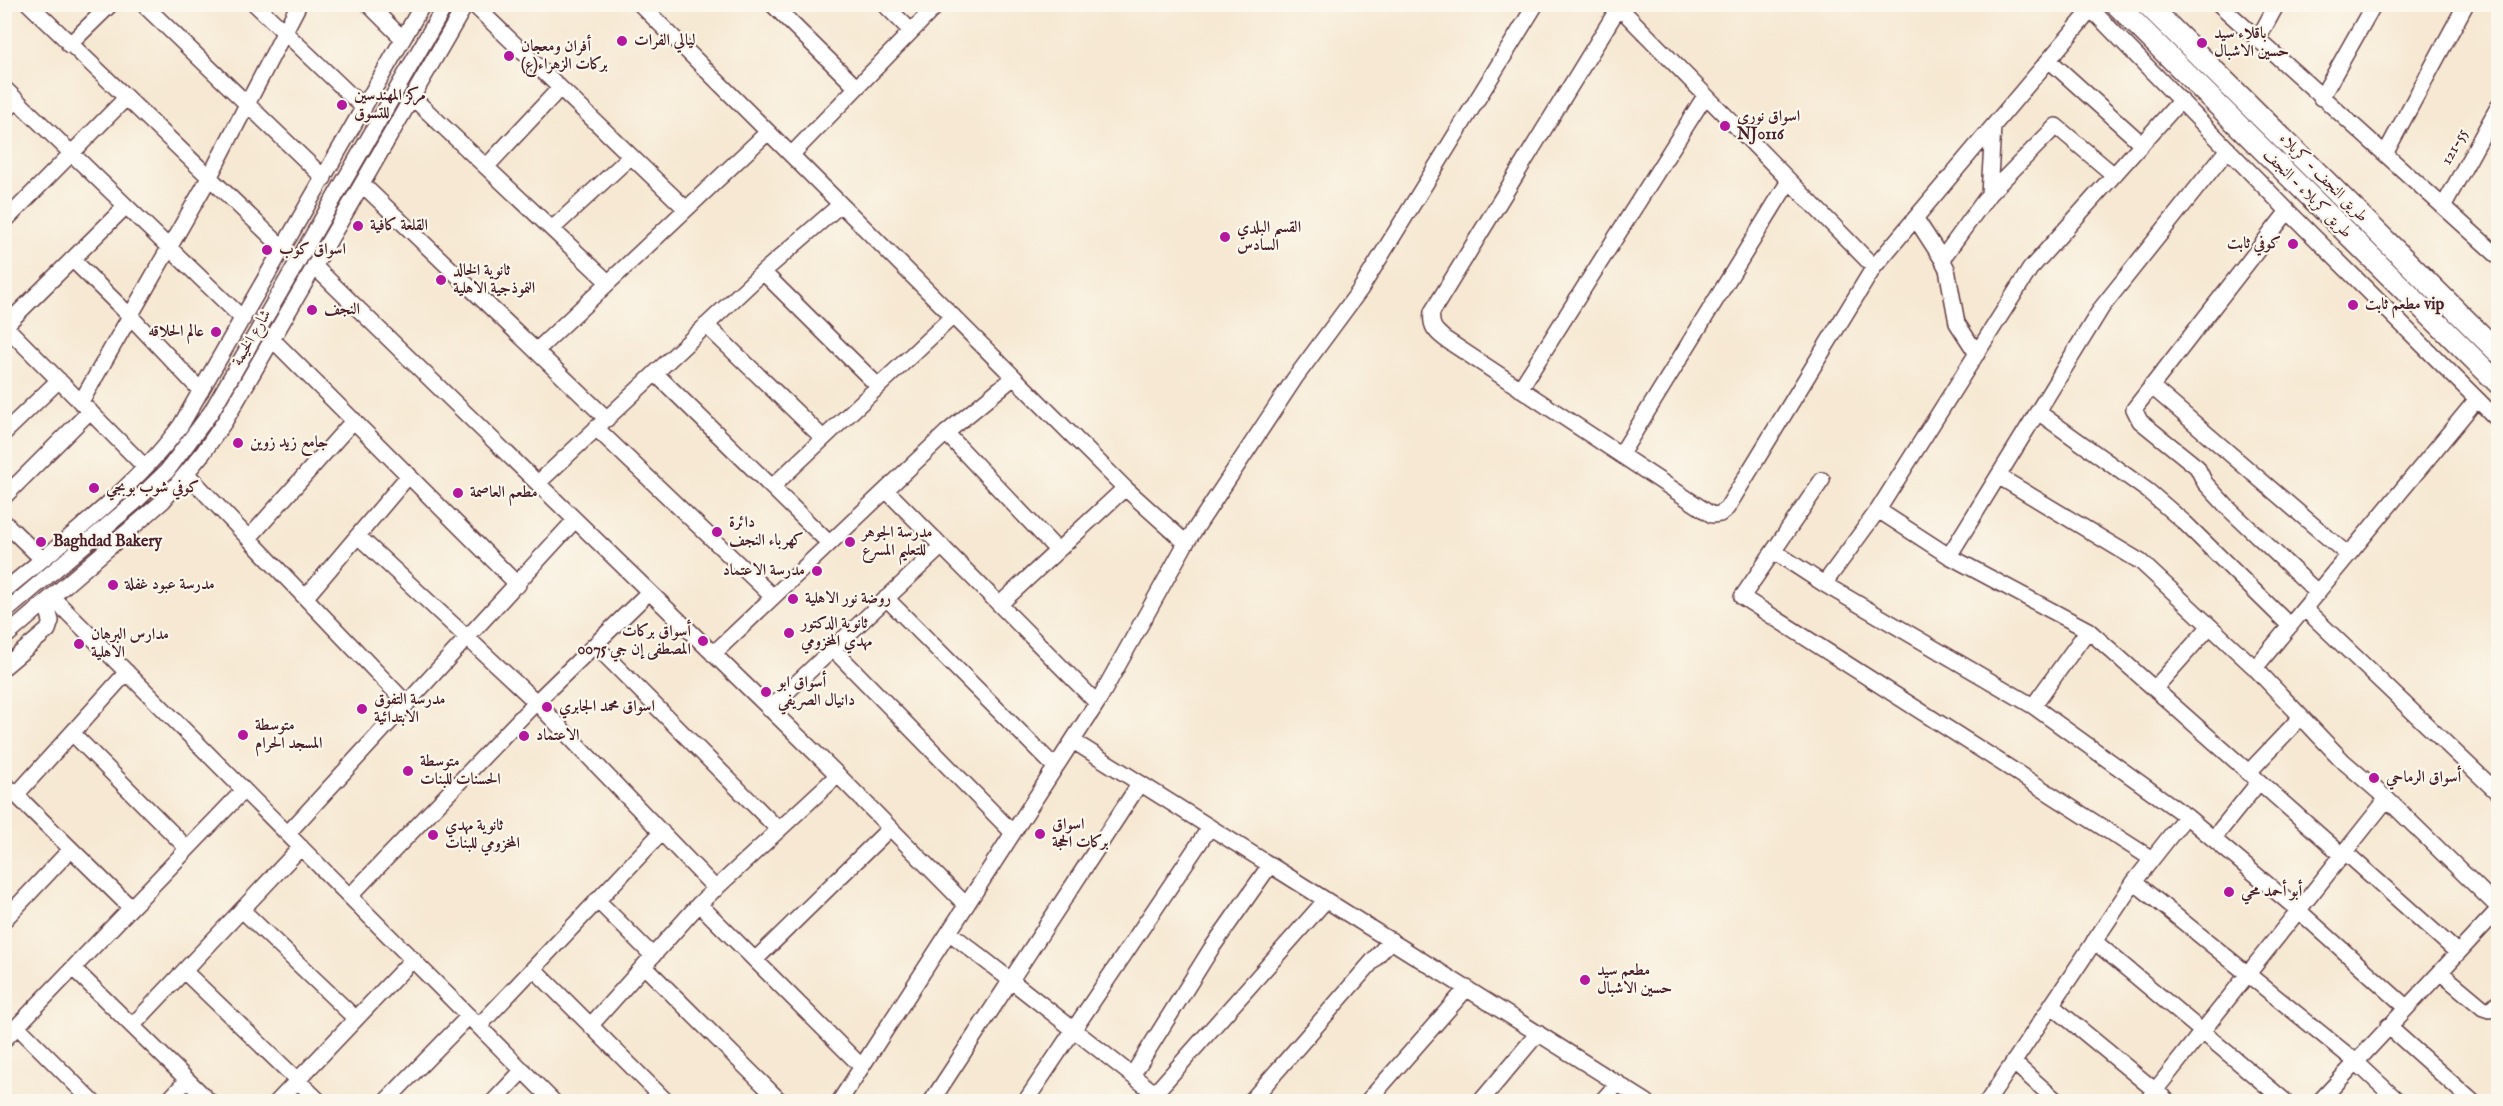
<svg xmlns="http://www.w3.org/2000/svg" width="2503" height="1106" viewBox="0 0 2503 1106" font-family="'IM FELL English',Amiri,serif">
  <rect width="100%" height="100%" fill="#fbf7ec"/>
  <filter id="ink" filterUnits="userSpaceOnUse"><feTurbulence type="fractalNoise" baseFrequency=".0167" numOctaves="2"/><feDisplacementMap in="SourceGraphic" scale="12" xChannelSelector="R" yChannelSelector="G"/><feConvolveMatrix kernelMatrix="1 2 1 2 8 2 1 2 1" color-interpolation-filters="sRGB"/></filter>
  <filter id="wash" filterUnits="userSpaceOnUse"><feTurbulence type="fractalNoise" baseFrequency=".008" numOctaves="4" result="noise"/><feDisplacementMap in="SourceGraphic" scale="24" xChannelSelector="R" yChannelSelector="G"/><feGaussianBlur stdDeviation="1.35" result="paint"/><feColorMatrix in="noise" values="0 0 0 0 0 0 0 0 0 0 0 0 0 0 0 0 0 1.4 0 .05"/><feComposite in="paint" operator="in"/></filter>
  <g filter="url(#wash)">
    <rect width="100%" height="100%" fill="#f6e8d2"/>
  </g>
  <g filter="url(#ink)">
    <g fill="none" stroke-linecap="round" stroke-linejoin="round">
      <!-- minor casing -->
      <g stroke="#643d44" stroke-width="18">
        <path id="minor" d="M29 4 284 249
          M143 4 324 178
          M255 4 364 108
          M368 4 403 39
          M473 4 686 209
          M640 4 1125 488 1186 543
          M772 4 856 87
          M884 4 911 31
          M1616 4 1874 267
          M2219 4 2498 256
          M1619 7 1432 312C1430 326 1435 331 1445 339L1712 515 1720 514 1727 508 1874 267 2096 4
          M2091 9 2288 211 2498 420
          M2257 41 2277 4
          M69 45 111 4
          M2049 60 2142 144
          M4 88 243 319
          M412 97 608 282
          M2321 98 2374 4
          M4 113 17 100
          M2385 154 2466 4
          M791 155 938 4
          M486 167 560 88
          M362 184 607 419
          M1989 194 2056 126 2114 175
          M2444 205 2498 107
          M2288 211 2134 409 2140 421 2197 467 2205 483 2230 510 2318 593
          M1916 219 1942 259 1947 269 1957 323 1977 354
          M4 222 125 99
          M552 229 631 156
          M72 259 131 317 201 391
          M1942 259 1989 194 1993 127
          M314 266 838 775 966 905
          M763 272 878 386
          M4 325 145 467
          M706 325 823 438
          M4 327 126 206
          M272 339 518 585
          M536 351 768 132
          M655 373 829 543
          M2151 386 2348 555
          M1520 389 1705 96
          M81 402 209 178 299 4
          M2038 412 2148 491 2185 523 2290 626
          M596 428 773 597
          M4 433 59 380
          M946 433 1057 550
          M1621 454 1789 181
          M187 474 407 704
          M1998 476 2141 562 2255 668 2343 761 2387 799 2498 907
          M1822 480 1742 597 2152 859
          M538 483 763 272 840 205
          M773 486 953 316
          M886 490 1097 703
          M4 497 90 411
          M1878 510 1949 556 2088 630 2342 855
          M4 522 42 559
          M358 536 536 702 716 889
          M249 538 354 420
          M1775 552 1824 584 2033 706 2186 816 2298 910 2406 1007
          M1949 556 2102 307 2228 149
          M1824 584 1878 510 2030 269 2181 100
          M4 591C64 541 135 488 181 425L423 4
          M52 597 554 1102
          M306 597 409 475
          M886 598 1055 767
          M1000 604 1125 488
          M2305 609 2498 793
          M4 613 134 503 167 471 211 412 446 4
          M4 638 163 501 203 453 225 421 466 4
          M595 645 779 830
          M833 649 1013 833
          M713 654 946 433 1014 377
          M4 667 48 630 51 621 46 602
          M2255 668 2477 399
          M2155 688 2210 626
          M2033 706 2088 630
          M769 709 942 546
          M72 733 187 848
          M1073 741 1647 1102
          M2248 773 2301 717
          M4 783 130 907
          M16 795 127 672
          M288 833 575 520
          M2213 839 2259 782
          M2345 852 2458 953
          M2134 882 2355 1061 2399 1102
          M350 896 536 702 649 592
          M597 900 653 956
          M699 904 862 1067
          M242 910 356 1019
          M4 920 71 849
          M949 932 1166 1102
          M2094 941 2286 1102
          M755 960 890 828
          M644 966 781 1102
          M73 968 210 1102
          M534 969 667 1102
          M184 971 320 1102
          M2440 972 2483 1008 2489 1010 2498 1002
          M2051 1005 2169 1102
          M133 1025 301 847
          M591 1025 699 904 838 775
          M17 1026 93 1102
          M479 1026 662 832
          M2388 1026 2473 1102
          M4 1040 244 790
          M2013 1062 2058 1102
          M1133 1074 1211 949 1270 865
          M167 1102 187 1080
          M277 1102 413 959
          M385 1102 469 1016
          M493 1102 523 1070
          M839 1102 1097 703 1186 543 1295 378 1360 290 1536 4
          M931 1102 1140 783
          M1025 1102 1210 827
          M1147 1102 1326 900
          M1250 1102 1391 940
          M1367 1102 1467 988
          M1480 1102 1538 1033
          M1601 1102 1618 1083
          M1987 1102 2134 882 2186 816
          M2146 1102 2387 799
          M2319 1102 2498 910"/>
      </g>
      <!-- highway casing -->
      <g stroke="#643d44" stroke-width="24">
        <path id="highway" d="M2116 4 2498 383
          M2147 4 2498 352"/>
      </g>
      <!-- minor -->
      <use href="#minor" stroke="#fff" stroke-width="15"/>
      <!-- highway -->
      <use href="#highway" stroke="#fff" stroke-width="21"/>
    </g>
  </g>
  <!-- markers -->
  <g fill="#b5179e" stroke="#fbf7ec" stroke-width="2">
    <circle cx="622" cy="41" r="6"/>
    <circle cx="2202" cy="43" r="6"/>
    <circle cx="509" cy="56" r="6"/>
    <circle cx="342" cy="105" r="6"/>
    <circle cx="1725" cy="126" r="6"/>
    <circle cx="358" cy="226" r="6"/>
    <circle cx="1225" cy="237" r="6"/>
    <circle cx="2293" cy="244" r="6"/>
    <circle cx="267" cy="250" r="6"/>
    <circle cx="441" cy="280" r="6"/>
    <circle cx="2353" cy="305" r="6"/>
    <circle cx="312" cy="310" r="6"/>
    <circle cx="216" cy="332" r="6"/>
    <circle cx="238" cy="443" r="6"/>
    <circle cx="94" cy="488" r="6"/>
    <circle cx="458" cy="493" r="6"/>
    <circle cx="717" cy="532" r="6"/>
    <circle cx="41" cy="542" r="6"/>
    <circle cx="850" cy="542" r="6"/>
    <circle cx="817" cy="571" r="6"/>
    <circle cx="113" cy="585" r="6"/>
    <circle cx="793" cy="599" r="6"/>
    <circle cx="789" cy="633" r="6"/>
    <circle cx="703" cy="641" r="6"/>
    <circle cx="79" cy="644" r="6"/>
    <circle cx="766" cy="692" r="6"/>
    <circle cx="547" cy="707" r="6"/>
    <circle cx="362" cy="709" r="6"/>
    <circle cx="243" cy="735" r="6"/>
    <circle cx="524" cy="736" r="6"/>
    <circle cx="408" cy="771" r="6"/>
    <circle cx="2374" cy="778" r="6"/>
    <circle cx="1040" cy="834" r="6"/>
    <circle cx="433" cy="835" r="6"/>
    <circle cx="2229" cy="892" r="6"/>
    <circle cx="1585" cy="980" r="6"/>
  </g>
  <g text-anchor="middle" dominant-baseline="central" stroke-width="4.5" stroke-linejoin="round" paint-order="stroke">
    <!-- poi labels -->
    <g font-size="16" font-weight="bold" fill="#4a1f2b" stroke="#fbf7ec" text-anchor="start">
      <text x="2214" y="34">باقلاء سيد<tspan x="2214" dy="18">حسين الاشبال</tspan></text>
      <text x="634" y="41">ليالي الفرات</text>
      <text x="521" y="47">أفران ومعجان<tspan x="521" dy="18">بركات الزهراء(ع)</tspan></text>
      <text x="354" y="96">مركز المهندسين<tspan x="354" dy="18">للتسوق</tspan></text>
      <text x="1737" y="117">اسواق نوري<tspan x="1737" dy="18">NJ0116</tspan></text>
      <text x="370" y="226">القلعة كافية</text>
      <text x="1237" y="228">القسم البلدي<tspan x="1237" dy="18">السادس</tspan></text>
      <text x="2281" y="244" text-anchor="end">كوفي ثابت</text>
      <text x="279" y="250">اسواق كوب</text>
      <text x="453" y="271">ثانوية الخالد<tspan x="453" dy="18">النموذجية الاهلية</tspan></text>
      <text x="2365" y="305">مطعم ثابت vip</text>
      <text x="324" y="310">النجف</text>
      <text x="204" y="332" text-anchor="end">عالم الحلاقه</text>
      <text x="250" y="443">جامع زيد زوين</text>
      <text x="106" y="488">كوفي شوب بوبجي</text>
      <text x="470" y="493">مطعم العاصمة</text>
      <text x="729" y="523">دائرة<tspan x="729" dy="18">كهرباء النجف</tspan></text>
      <text x="862" y="533">مدرسة الجوهر<tspan x="862" dy="18">للتعليم المسرع</tspan></text>
      <text x="53" y="542">Baghdad Bakery</text>
      <text x="805" y="571" text-anchor="end">مدرسة الاعتماد</text>
      <text x="125" y="585">مدرسة عبود غفلة</text>
      <text x="805" y="599">روضة نور الاهلية</text>
      <text x="801" y="624">ثانوية الدكتور<tspan x="801" dy="18">مهدي المخزومي</tspan></text>
      <text x="691" y="632" text-anchor="end">أسواق بركات<tspan x="691" dy="18">المصطفی إن جي 0075</tspan></text>
      <text x="91" y="635">مدارس البرهان<tspan x="91" dy="18">الاهلية</tspan></text>
      <text x="778" y="683">أسواق ابو<tspan x="778" dy="18">دانيال الصريفي</tspan></text>
      <text x="374" y="700">مدرسة التفوق<tspan x="374" dy="18">الابتدائية</tspan></text>
      <text x="559" y="707">اسواق محمد الجابري</text>
      <text x="255" y="726">متوسطة<tspan x="255" dy="18">المسجد الحرام</tspan></text>
      <text x="536" y="736">الاعتماد</text>
      <text x="420" y="762">متوسطة<tspan x="420" dy="18">الحسنات للبنات</tspan></text>
      <text x="2386" y="778">أسواق الرماحي</text>
      <text x="1052" y="825">اسواق<tspan x="1052" dy="18">بركات الحجة</tspan></text>
      <text x="445" y="826">ثانوية مهدي<tspan x="445" dy="18">المخزومي للبنات</tspan></text>
      <text x="2241" y="892">أبو أحمد محي</text>
      <text x="1597" y="971">مطعم سيد<tspan x="1597" dy="18">حسين الاشبال</tspan></text>
    </g>
    <!-- street labels -->
    <g font-size="16" fill="#4a1f2b" stroke="#fbf7ec">
      <text transform="translate(2455 147) rotate(-61)">121-55</text>
      <text transform="translate(2323 178) rotate(45)">طريق النجف - کربلاء</text>
      <text transform="translate(2307 194) rotate(45)">طريق کربلاء - النجف</text>
      <text transform="translate(252 338) rotate(-60)">شارع الخيمة</text>
    </g>
  </g>
  <!-- margin -->
  <rect width="2503" height="1106" fill="none" stroke="#fbf7ec" stroke-width="24"/>
</svg>
